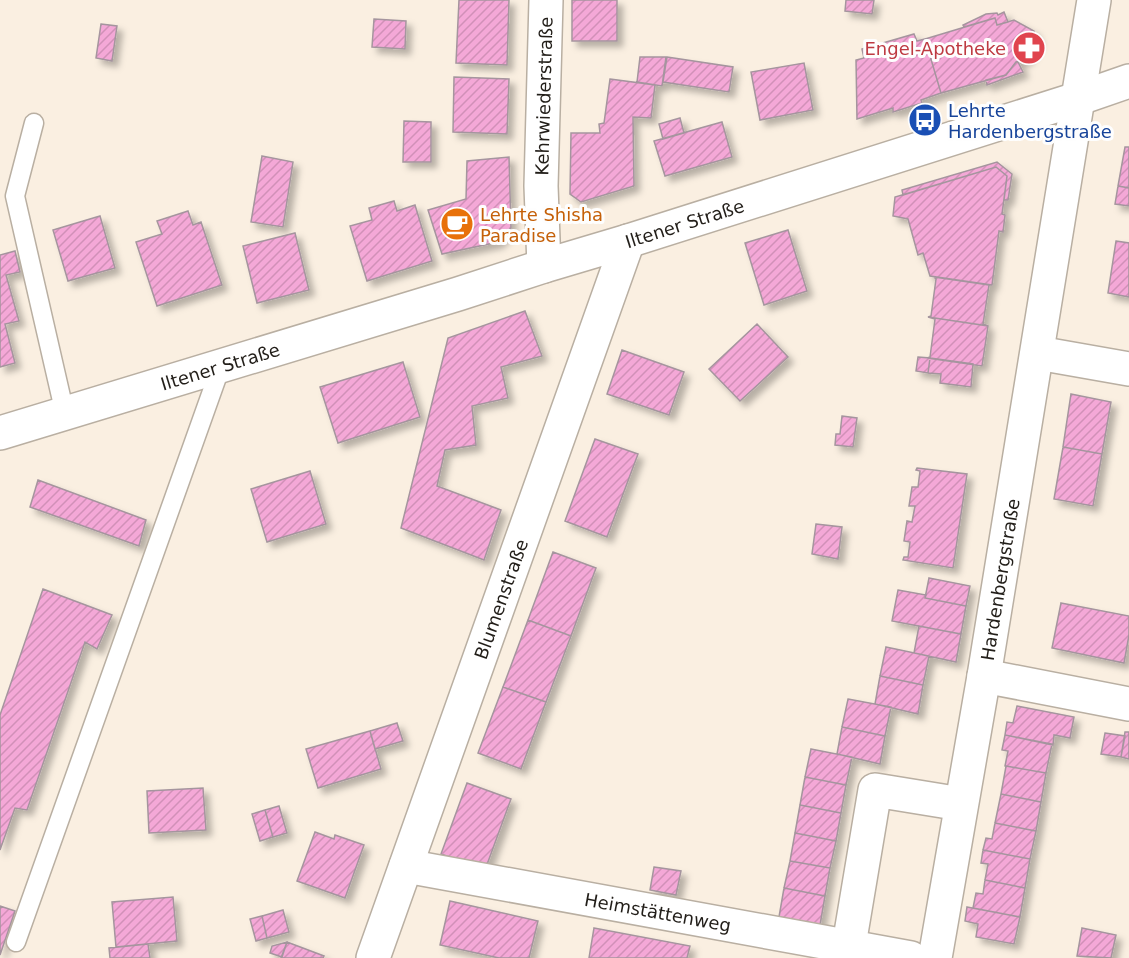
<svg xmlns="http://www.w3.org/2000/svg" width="1129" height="958" viewBox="0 0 1129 958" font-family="'DejaVu Sans',sans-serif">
  <defs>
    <pattern id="building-hatch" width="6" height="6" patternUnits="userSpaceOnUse" patternTransform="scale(1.5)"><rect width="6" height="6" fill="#f4a8d7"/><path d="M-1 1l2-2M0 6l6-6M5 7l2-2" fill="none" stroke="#d190b8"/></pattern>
    <filter id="shadow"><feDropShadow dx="5.5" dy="5.5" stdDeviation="3" flood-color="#0004"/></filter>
  </defs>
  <rect width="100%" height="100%" fill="#faefe1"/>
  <!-- building -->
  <path fill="url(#building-hatch)" stroke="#a5959e" stroke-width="1.5" filter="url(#shadow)" d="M459 0H509L507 65 456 63Z
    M572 0H617V41H572Z
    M846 0H874L872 14 845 11Z
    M1004 12 1008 22 997 25 995 18 964 27 963 25 986 14 997 13 998 15Z
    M995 18 997 25 1014 20 1034 31 1037 40 1026 59 1016 62 1006 75 941 93 925 39Z
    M374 19 406 21 405 49 372 47Z
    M101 24 117 26 112 61 96 58Z
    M914 34 917 41 925 39 941 93 921 100 922 103 893 112V108L857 119 856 60 864 58 862 49Z
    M640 57H666L662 86 637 82Z
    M667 57 733 67 729 92 663 82Z
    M1016 62H1018L1023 72 987 85 986 80 1006 75Z
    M804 63 813 110 760 120 751 72Z
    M454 77 509 79 507 134 453 132Z
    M610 79 655 85 651 118 633 117 634 186 581 202 570 194 571 133H600L599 124 604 123Z
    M680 118 684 133 663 139 659 124Z
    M404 121 431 122V162H403Z
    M722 122 732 157 665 176 654 141Z
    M1125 147H1129V188L1118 186Z
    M262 156 293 162 283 227 251 222Z
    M509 157 511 228 498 242 442 254 428 210 466 199 467 161Z
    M997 162 1012 174 1008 200H1004L1007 176 996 167 903 195 902 190Z
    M996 167 1007 176 1002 214 1005 215 1003 232 999 231 992 285 930 276 923 253 918 255 908 219 893 216 895 197Z
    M1118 186 1129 188V206L1115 204Z
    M394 201 397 211 415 205 432 261 367 281 350 226 372 220 369 208Z
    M188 211 193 225 201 222 222 285 157 306 136 242 162 234 157 221Z
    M100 216 115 268 68 281 53 230Z
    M788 230 807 291 764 305 745 243Z
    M295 233 309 290 257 303 243 246Z
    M1116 241 1129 243V297L1108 293Z
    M15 251 20 272 6 275 19 321 5 324 15 363 0 367V255Z
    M934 277 989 285 983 324 988 326 928 317 931 316 936 279Z
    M525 311 542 356 501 367 508 398 472 406 476 445 445 450 437 486 501 510 484 560 401 528 448 338Z
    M928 317 988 326 982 366 927 358 930 357 935 319Z
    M757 324 788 357 740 401 709 369Z
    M622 350 684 372 669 415 607 394Z
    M918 357 930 358 928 373 916 371Z
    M930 358 973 364 971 387 940 383 941 374 928 373Z
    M403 362 420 417 338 443 320 387Z
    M1071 394 1111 402 1102 454 1063 447Z
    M842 416 857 418 853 447 835 445 836 434H840Z
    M595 439 638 454 607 537 565 521Z
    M1063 447 1102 454 1093 506 1054 499Z
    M917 468 967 474 953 568 903 560 904 557H908L910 542 904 541 907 521 912 522 915 506H909L912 487H918L920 471 916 470Z
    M310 471 326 524 267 542 251 489Z
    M38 480 146 520 139 546 30 507Z
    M816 524 842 527 838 559 812 554Z
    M553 552 596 568 571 636 528 620Z
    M929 578 970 586 966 606 925 598Z
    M43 589 112 615 97 649 85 642 27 810 15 808 0 850V715Z
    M898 590 926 595 925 598 966 606 961 634 892 621Z
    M1061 603 1129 616V635L1124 663 1052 648Z
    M528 620 571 636 546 702 503 687Z
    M919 626 961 634 956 662 914 653Z
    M886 647 929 656 923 685 880 676Z
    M880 676 923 685 918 714 875 704Z
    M503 687 546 702 521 769 478 753Z
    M848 699 891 707 885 736 842 727Z
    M1017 706 1074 717 1070 738 1054 735 1053 745 1005 735 1007 722 1013 723Z
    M397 723 403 741 375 749 370 731Z
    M842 727 885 736 880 764 837 754Z
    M370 731 381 769 318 788 306 749Z
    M1125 732H1129V759L1121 757Z
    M1105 733 1125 736 1121 757 1101 754Z
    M1005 735 1052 744 1046 773 1005 766 1008 751 1002 750Z
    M811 749 852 757 846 785 805 777Z
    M1006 766 1046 773 1041 802 1001 794Z
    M805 777 846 785 841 813 800 805Z
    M467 783 511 799 485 870 441 854Z
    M203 788 206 830 149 833 147 791Z
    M1001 794 1041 802 1036 831 995 823Z
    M800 805 841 813 836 841 795 833Z
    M279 806 287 833 273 837 265 810Z
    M265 810 273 837 260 841 252 814Z
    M995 823 1036 831 1030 859 983 850 986 838 992 839Z
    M315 832 334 839 335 835 364 845 345 898 297 881Z
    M795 833 836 841 830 868 790 861Z
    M983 850 1030 859 1025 888 985 880 988 864 981 863Z
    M790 861 830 868 825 896 784 888Z
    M654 867 681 871 676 895 650 890Z
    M985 880 1025 888 1020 917 973 908 976 893 983 894Z
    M784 888 825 896 820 925 779 917Z
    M173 897 177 941 116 947 112 902Z
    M450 901 538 921 529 958H499L440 945Z
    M0 906 15 911 0 955Z
    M967 907 1020 917 1014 944 976 937 978 924 965 921Z
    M283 910 289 932 267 938 262 916Z
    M262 916 267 938 256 941 250 919Z
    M594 928 690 946 687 958H589Z
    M1082 928 1116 935 1111 958 1077 956Z
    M287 942 324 956 323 958H281Z
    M287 942 282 957 270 953 272 946Z
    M148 944 150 958H110L109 948Z"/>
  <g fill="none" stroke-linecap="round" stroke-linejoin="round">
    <!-- service casing -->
    <g stroke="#b9afa2" stroke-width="21">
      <path id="service" d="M34 123 15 196 65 414
        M16 942 221 366"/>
    </g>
    <!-- minor casing -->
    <g stroke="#b9afa2" stroke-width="36">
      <g id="minor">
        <path id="s1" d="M544 266 541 186 546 0"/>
        <path d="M1038 353 1129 369"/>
        <path d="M984 676 1129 704"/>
        <path id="s2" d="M406 866 911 958"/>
        <path d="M849 945 875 790 961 804"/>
        <path id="s3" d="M373 958 628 241"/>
        <path id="s4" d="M935 958 984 676 1094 0"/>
      </g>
    </g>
    <!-- tertiary casing -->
    <g stroke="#b9afa2" stroke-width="36">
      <g id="tertiary">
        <path id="s5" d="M0 433 458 294 544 266 628 241 1080 98 1129 81"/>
      </g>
    </g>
    <!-- service -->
    <use href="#service" stroke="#fff" stroke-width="18"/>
    <!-- minor -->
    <use href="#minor" stroke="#fff" stroke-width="33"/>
    <!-- tertiary -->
    <use href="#tertiary" stroke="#fff" stroke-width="33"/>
  </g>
  <!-- icons -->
  <defs>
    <g id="pharmacy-disc" transform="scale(1.725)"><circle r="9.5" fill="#e0444e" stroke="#fefefe"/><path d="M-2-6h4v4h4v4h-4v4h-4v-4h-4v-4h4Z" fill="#fff"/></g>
    <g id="bus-disc" transform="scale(1.725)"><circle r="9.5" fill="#1a4fb4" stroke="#fefefe"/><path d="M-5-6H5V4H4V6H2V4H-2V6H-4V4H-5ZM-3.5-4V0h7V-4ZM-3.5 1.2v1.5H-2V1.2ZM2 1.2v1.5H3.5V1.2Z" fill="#fff"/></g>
    <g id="cafe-disc" transform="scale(1.725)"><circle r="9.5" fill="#e8710a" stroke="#fefefe"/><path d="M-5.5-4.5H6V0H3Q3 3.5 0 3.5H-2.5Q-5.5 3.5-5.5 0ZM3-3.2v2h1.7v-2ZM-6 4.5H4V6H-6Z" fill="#fff"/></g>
  </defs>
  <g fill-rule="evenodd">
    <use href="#pharmacy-disc" x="1029" y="48"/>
    <use href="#bus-disc" x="925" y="120"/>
    <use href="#cafe-disc" x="457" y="224"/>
  </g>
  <g text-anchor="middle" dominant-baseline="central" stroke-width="6" stroke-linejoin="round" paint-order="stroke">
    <!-- health labels -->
    <g font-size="18" fill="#be3a42" stroke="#fefefe" text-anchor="end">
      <text x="1006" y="48">Engel-Apotheke</text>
    </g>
    <!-- street labels -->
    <g font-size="18" fill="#221e19" stroke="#fefefe">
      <text stroke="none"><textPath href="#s1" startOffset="170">Kehrwiederstraße</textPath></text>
      <text stroke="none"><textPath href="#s5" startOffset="716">Iltener Straße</textPath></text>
      <text stroke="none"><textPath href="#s5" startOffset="230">Iltener Straße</textPath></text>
      <text stroke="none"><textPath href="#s4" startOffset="384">Hardenbergstraße</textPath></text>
      <text stroke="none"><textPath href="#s3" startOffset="381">Blumenstraße</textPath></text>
      <text stroke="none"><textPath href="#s2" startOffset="256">Heimstättenweg</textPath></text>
    </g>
    <!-- transit labels -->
    <g font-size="18" fill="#164399" stroke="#fefefe" text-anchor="start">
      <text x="948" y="110">Lehrte<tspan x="948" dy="21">Hardenbergstraße</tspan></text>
    </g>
    <!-- food labels -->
    <g font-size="18" fill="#c56008" stroke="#fefefe" text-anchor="start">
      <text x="480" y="214">Lehrte Shisha<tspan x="480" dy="21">Paradise</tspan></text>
    </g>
  </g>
</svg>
